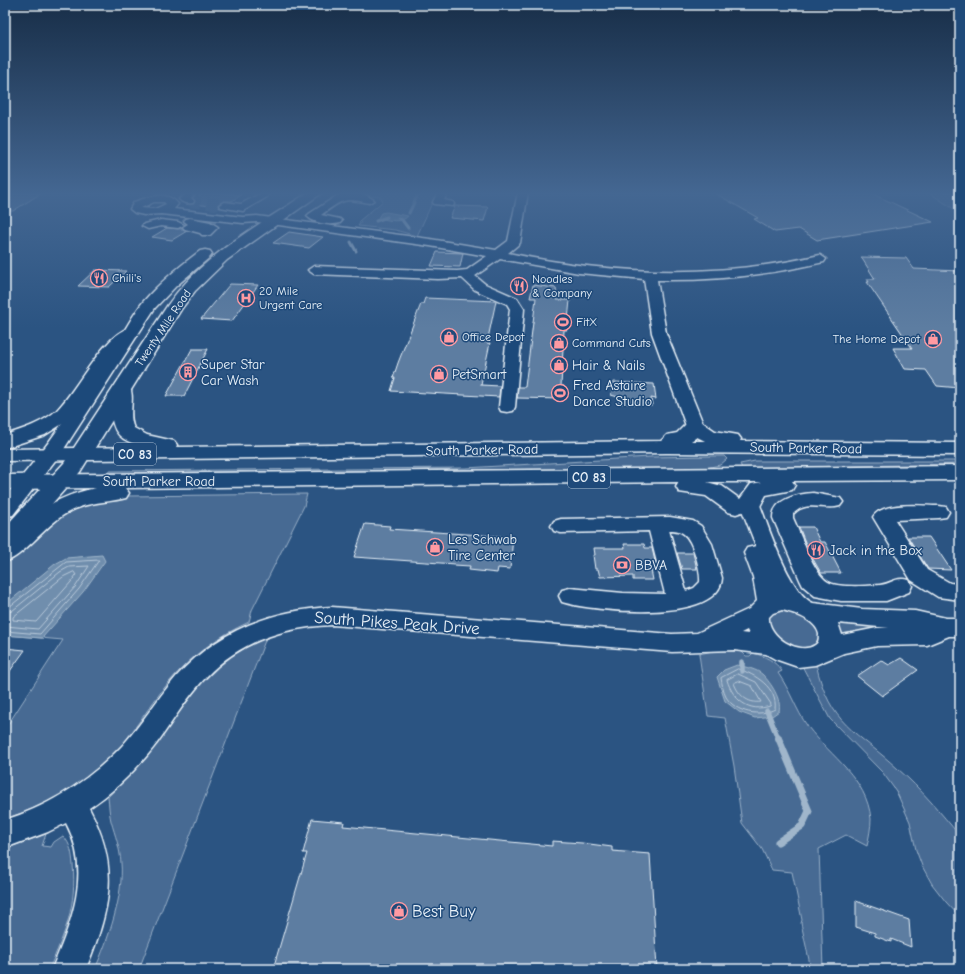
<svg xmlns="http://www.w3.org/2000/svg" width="965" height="974" viewBox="0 0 965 974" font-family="'Comic Neue',sans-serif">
  <rect width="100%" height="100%" fill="#2b5482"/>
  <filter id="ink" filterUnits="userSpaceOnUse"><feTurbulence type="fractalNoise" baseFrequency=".025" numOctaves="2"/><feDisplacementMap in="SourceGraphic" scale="8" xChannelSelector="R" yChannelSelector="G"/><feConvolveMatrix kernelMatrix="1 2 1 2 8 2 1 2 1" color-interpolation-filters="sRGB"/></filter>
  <g filter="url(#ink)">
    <!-- green -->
    <path fill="#476b93" stroke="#98aec6" d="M333 192H437L417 236 395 230 358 226 361 222 359 221 383 201 380 197Z
      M928 192H960V213Z
      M716 456H724L727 459 720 465 705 468 105 473 109 471 466 468 650 457Z
      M755 461H960V464L742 468 740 464Z
      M307 494 304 506 252 610 249 622C218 636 191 656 169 682 148 707 132 735 110 759 81 788 43 806 5 819V729L63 640 5 635V560L63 509 127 496Z
      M782 608 806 614 820 631C817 657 798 649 779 644L766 616Z
      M830 618 893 628 841 638Z
      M266 638 139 969H95C108 940 124 895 121 863 120 848 115 835 111 821 109 813 109 805 108 797 119 785 132 775 142 762 180 714 206 661 266 638Z
      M736 646 746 656H750L753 653C765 656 775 661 782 671L778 673C790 690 796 710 808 727 831 757 867 778 871 819 871 827 869 837 867 846L846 835 819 849 823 969H811L801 923 802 920 792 872 772 870 762 849 742 823 734 766 725 718 708 716 699 654Z
      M800 662 816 664C830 726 856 730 898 769 921 789 940 812 960 836V917L946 902 932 884 922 866 916 850 910 822 896 791 883 773 830 719Z
      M46 834 42 846 51 847 54 842 63 836C71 844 72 854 73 865 77 905 65 933 49 969H5V849Z"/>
    <!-- water -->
    <path fill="#708ead" stroke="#a0b6cb" d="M386 212 408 216C401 224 388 220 378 218L381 213Z
      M102 555 105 561 83 592 42 638 5 635V605L55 564 66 558Z
      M737 665C745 667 757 669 763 675 771 683 782 700 779 711L772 716 755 718 739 712 725 701 717 677 724 670Z"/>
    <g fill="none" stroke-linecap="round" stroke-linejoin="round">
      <!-- shore -->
      <path stroke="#b8c9da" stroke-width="1" d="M74 572 76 575 71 582 36 622 13 620V617L63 577Z
        M5 608 9 607 66 562 99 560 79 589 40 634 5 631
        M5 613 12 611 60 572 69 567 89 566 76 586 38 629 5 626
        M738 669C755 674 778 688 775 709 760 717 736 713 726 697 723 691 722 684 721 678Z
        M738 674 756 682 771 704 770 706C749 713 733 700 727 680Z
        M739 681 752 686 761 702C748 704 738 695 734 683Z"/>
      <!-- stream-far2 -->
      <path stroke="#a0b6cb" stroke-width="3" d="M409 213 419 192
        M398 218 402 220 408 228
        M376 221 387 217
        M351 242 356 251"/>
      <!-- stream-far1 -->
      <path stroke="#a0b6cb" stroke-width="5.5" d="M742 662V671
        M767 711 778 738"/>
      <!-- stream -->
      <path stroke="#a0b6cb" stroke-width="7" d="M778 737 809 811 802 826 778 842"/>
    </g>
    <!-- building -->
    <path fill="#5d7da1" stroke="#e8f1f8" d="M5 192H43L13 211H5Z
      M205 192H213L241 195 232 201H223L218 205V207L195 204 197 203H195L194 199Z
      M713 192H869L933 222 817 240 799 229 775 232 754 219 758 218Z
      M455 206 488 207 484 221 450 218Z
      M167 228 183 229 187 231 172 240 152 237Z
      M289 232 323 237 309 248 273 243Z
      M437 252 463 253 460 267 431 266Z
      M861 257 906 258 914 269 960 271V388L937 386 926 370 905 369 893 348H912L867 282H869L867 279H875Z
      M95 270 126 271 109 287 78 286Z
      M230 284 258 285 232 321 201 319Z
      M533 285 556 288 557 300H570L567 330H564L561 386H564L563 399 517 398 518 387H525L536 298H530Z
      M425 298 496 301 487 343H490L481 385 500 386 499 397 391 391 395 378H393L398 363 421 304H423Z
      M192 349H208L184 396H166Z
      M613 382 654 384 656 399 651 398 652 405 619 403 618 397 611 395Z
      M365 524 390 526 389 529 513 537 510 569 498 568 497 573 469 570 470 566 454 565 455 564 354 557Z
      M799 527H813L820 542H825L841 573H821L809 552Z
      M908 537H929L951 570 928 569Z
      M624 544H644L645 548H652L657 570H651L653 580H633V576L600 577 598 569H595L593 555H595L594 548H625Z
      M677 553H693L697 569H682Z
      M5 648 25 650 5 678Z
      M901 658 918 670 882 696 857 676 881 660 889 665Z
      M312 819 344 822 343 826 552 846V841L582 843 612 847V851L650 854 657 969H273L307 853H303Z
      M856 901 909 920 911 947 891 939V942L875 936V933L856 927Z"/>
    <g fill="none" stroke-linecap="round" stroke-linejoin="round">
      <!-- minor-tunnel -->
      <path stroke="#476c94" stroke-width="12" stroke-dasharray="12 6" stroke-linecap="butt" d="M189 201 224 205"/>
      <!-- minor casing -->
      <g stroke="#e8f1f8" stroke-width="3">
        <path id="minor" d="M189 192 194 195 191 198 194 201 193 203C188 204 182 203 179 199Z
          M263 192 268 195 267 197 243 211 220 207 219 205 224 202 241 204Z
          M438 192H448L444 200 453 202 454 204 453 206 434 204 433 202Z
          M518 192H528L520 243 508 253C612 275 716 279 820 255L826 259 824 262C769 275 714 281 657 280L666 333 704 426 701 430 695 431 689 430 686 426 652 333 644 279 579 273 500 259 475 276 485 284 517 298 524 309 515 407 513 411 507 412 501 411 499 407 510 309 507 304 475 290 462 278 438 279 314 274 308 270 314 266 457 271 467 270 487 256 430 246 257 222 243 223 161 214 144 215 135 213 130 209 134 202C149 197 167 190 178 204L174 209 243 217 257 216 430 239 496 250 508 241ZM154 202H164L166 204 155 209 141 208Z
          M341 193 364 194 374 200 369 203C343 197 342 200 321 215L340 219 342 221 340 223C331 226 313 223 307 216L309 214Z
          M190 218 210 222 218 227 210 235H202L200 233 185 229 183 227 188 224 184 221 186 219Z
          M161 220 178 222 184 225 178 228 161 226 148 229 142 226 144 224Z
          M813 493 840 498 843 502 840 506C824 511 807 499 793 514V518C801 535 813 573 828 582 837 588 868 586 880 585 892 584 895 576 909 580L912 586 909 592 886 601H841L815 596 803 586 800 580 773 518C773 499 797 494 813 493Z
          M750 499 757 501 760 505C769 529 790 593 813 603L862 609 915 611 946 618H960V636H949L927 645 877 646 844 653 815 665 798 667 775 659 766 654 734 650 672 652 332 625C284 627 240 641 206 677 187 697 173 721 157 743 138 768 115 791 89 808 121 868 110 909 86 969H52C72 921 92 872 66 823L48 832 5 848V820C49 806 90 780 122 746 142 724 157 699 176 677 217 631 271 610 332 607L672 634 697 633 749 609 757 601 753 577 744 553 747 548 756 546 740 505 743 501ZM782 610C794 613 816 620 819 634 819 638 819 643 815 645 799 656 767 636 769 617L773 613ZM838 623 889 628H877L842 635ZM747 630 749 634 741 633Z
          M939 506 946 507 949 512 946 517 939 518 895 520 927 570 950 583 960 584V600L938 597 911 580 873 517C883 501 922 506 939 506Z
          M670 517 693 521 701 526 712 544 722 578C720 625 591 611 562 602L559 596 562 590 570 588 623 593 665 594 649 531 561 533 554 531 551 526 554 521 561 519ZM669 530C674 530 679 530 684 534 693 541 701 570 700 582L694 588 686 591Z"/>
      </g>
      <!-- major casing -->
      <g stroke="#e8f1f8" stroke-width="3">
        <path id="major" d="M309 192H323L227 260 195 291 182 308 80 472 13 548 5 550V527L64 463 167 306C202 255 259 225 309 192Z
          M205 250 210 251 212 254 210 257 176 286 155 308 64 449 13 515 5 517V496C47 450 80 397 115 345 125 331 132 316 143 302 160 282 180 266 200 251Z"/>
      </g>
      <!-- highway casing -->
      <g stroke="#e8f1f8" stroke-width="3">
        <path id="highway" d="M130 328 136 329 138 333 118 353 70 419 45 435 5 448V435C23 429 43 423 57 410 77 390 104 334 130 328Z
          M122 384 129 386C136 397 127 415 134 428L147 435 174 441 177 445 176 447 661 441 667 435 677 433 688 422 695 420 702 422 715 431 738 435 741 439 740 441 960 443V455L667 453 5 461V449L145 447C121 441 111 434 111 407 111 400 111 392 115 386ZM697 437 705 441H691Z
          M960 466V480L792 481 795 485 792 490 766 495 758 510 750 512 745 511 736 514 728 512 706 496 679 492 676 487 679 482 125 488 129 493 126 498C101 504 85 501 62 516 44 528 22 557 5 562V540C34 512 57 496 96 488L5 489V475ZM707 482H762L751 484 740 499 722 486Z"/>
      </g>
      <!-- minor -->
      <use href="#minor" fill="#1f4a7a" fill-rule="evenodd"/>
      <!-- major -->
      <use href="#major" fill="#1f4a7a" fill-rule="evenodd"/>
      <!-- highway -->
      <use href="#highway" fill="#1f4a7a" fill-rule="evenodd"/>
    </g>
  </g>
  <!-- sky -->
  <linearGradient id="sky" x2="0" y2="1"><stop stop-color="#182e48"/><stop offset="0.59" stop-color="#446792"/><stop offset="1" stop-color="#446792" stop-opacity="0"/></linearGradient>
  <rect width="965" height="328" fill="url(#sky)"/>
  <!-- icons -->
  <defs>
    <g id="restaurant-ring" transform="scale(0.9)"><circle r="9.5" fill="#1f4a7a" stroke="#ff9aa2" stroke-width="1.5"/><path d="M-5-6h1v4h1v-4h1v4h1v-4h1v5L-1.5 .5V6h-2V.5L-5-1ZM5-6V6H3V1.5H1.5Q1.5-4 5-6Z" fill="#ff9aa2"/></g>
    <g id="hospital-ring" transform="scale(0.9)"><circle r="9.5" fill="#1f4a7a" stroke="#ff9aa2" stroke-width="1.5"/><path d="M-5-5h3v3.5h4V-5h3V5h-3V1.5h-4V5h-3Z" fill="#ff9aa2"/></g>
    <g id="stadium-ring" transform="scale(0.9)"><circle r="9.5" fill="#1f4a7a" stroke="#ff9aa2" stroke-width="1.5"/><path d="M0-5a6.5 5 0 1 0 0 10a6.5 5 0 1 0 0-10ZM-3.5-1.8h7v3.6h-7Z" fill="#ff9aa2"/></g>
    <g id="shop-ring" transform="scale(0.9)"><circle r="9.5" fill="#1f4a7a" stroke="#ff9aa2" stroke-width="1.5"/><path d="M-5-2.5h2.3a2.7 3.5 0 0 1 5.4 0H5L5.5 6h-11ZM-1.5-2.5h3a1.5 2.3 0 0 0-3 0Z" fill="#ff9aa2"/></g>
    <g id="building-ring" transform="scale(0.9)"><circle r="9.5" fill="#1f4a7a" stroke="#ff9aa2" stroke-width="1.5"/><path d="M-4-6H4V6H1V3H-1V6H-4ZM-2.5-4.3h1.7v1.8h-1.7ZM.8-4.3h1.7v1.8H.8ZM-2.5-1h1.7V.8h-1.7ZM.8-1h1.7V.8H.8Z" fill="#ff9aa2"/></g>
    <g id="bank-ring" transform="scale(0.9)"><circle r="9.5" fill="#1f4a7a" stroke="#ff9aa2" stroke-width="1.5"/><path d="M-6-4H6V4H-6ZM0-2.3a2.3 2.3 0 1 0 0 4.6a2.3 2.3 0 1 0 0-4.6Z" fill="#ff9aa2"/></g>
  </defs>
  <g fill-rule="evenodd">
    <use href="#restaurant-ring" x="99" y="278"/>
    <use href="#restaurant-ring" x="519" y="286"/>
    <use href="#hospital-ring" x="246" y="298"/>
    <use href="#stadium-ring" x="563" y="322"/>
    <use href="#shop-ring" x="449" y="337"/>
    <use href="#shop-ring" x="933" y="339"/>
    <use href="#shop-ring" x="559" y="343"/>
    <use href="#shop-ring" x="559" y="365"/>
    <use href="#building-ring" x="188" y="372"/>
    <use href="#shop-ring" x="439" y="374"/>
    <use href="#stadium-ring" x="560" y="393"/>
    <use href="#shop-ring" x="435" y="547"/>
    <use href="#restaurant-ring" x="816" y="550"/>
    <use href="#bank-ring" x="622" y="565"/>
    <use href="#shop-ring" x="399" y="911"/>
  </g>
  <g text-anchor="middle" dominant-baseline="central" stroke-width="3" stroke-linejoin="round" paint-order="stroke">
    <!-- far-poi labels -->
    <g font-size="12" fill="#e8f1f8" stroke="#1f4a7a" text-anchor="start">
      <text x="112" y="278">Chili's</text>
      <text x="532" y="279">Noodles<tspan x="532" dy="14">&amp; Company</tspan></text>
      <text x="259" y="291">20 Mile<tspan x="259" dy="14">Urgent Care</tspan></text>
      <text x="576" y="322">FitX</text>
      <text x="462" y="337">Office Depot</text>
      <text x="920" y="339" text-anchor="end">The Home Depot</text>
      <text x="572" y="343">Command Cuts</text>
    </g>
    <!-- far-street labels -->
    <g font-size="12" fill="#e8f1f8" stroke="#1f4a7a">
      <text transform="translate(163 328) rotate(-56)">Twenty Mile Road</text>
    </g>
    <!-- shield labels -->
    <g fill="#1f4a7a" stroke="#acbfd2" stroke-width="1">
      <rect x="114" y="443" width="42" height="22" rx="3"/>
      <rect x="568" y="466" width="42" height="22" rx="3"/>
    </g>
    <g font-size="13" font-weight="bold" fill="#e8f1f8">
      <text x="135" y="454">CO 83</text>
      <text x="589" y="477">CO 83</text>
    </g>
    <!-- poi labels -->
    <g font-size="14" fill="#e8f1f8" stroke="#1f4a7a" text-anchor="start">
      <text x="201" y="364">Super Star<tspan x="201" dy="16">Car Wash</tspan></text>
      <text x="572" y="365">Hair &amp; Nails</text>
      <text x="452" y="374">PetSmart</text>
      <text x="573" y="385">Fred Astaire<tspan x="573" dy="16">Dance Studio</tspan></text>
      <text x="448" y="539">Les Schwab<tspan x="448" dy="16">Tire Center</tspan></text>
      <text x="829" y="550">Jack in the Box</text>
      <text x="635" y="565">BBVA</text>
    </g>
    <!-- street labels -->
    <g font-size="14" fill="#e8f1f8" stroke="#1f4a7a">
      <text transform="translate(806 448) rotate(1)">South Parker Road</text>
      <text transform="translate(482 450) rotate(-1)">South Parker Road</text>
      <text x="159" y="481">South Parker Road</text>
    </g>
    <!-- near-street labels -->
    <g font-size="17" fill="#e8f1f8" stroke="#1f4a7a">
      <text transform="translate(397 623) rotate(4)">South Pikes Peak Drive</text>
    </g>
    <!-- near-poi labels -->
    <g font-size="17" fill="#e8f1f8" stroke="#1f4a7a" text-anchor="start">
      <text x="412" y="911">Best Buy</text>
    </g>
  </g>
  <!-- margin -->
  <rect width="965" height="974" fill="none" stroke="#1f4a7a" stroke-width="20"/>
  <rect x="10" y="10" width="945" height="954" fill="none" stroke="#e8f1f8" stroke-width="1.5" filter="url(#ink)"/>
</svg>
